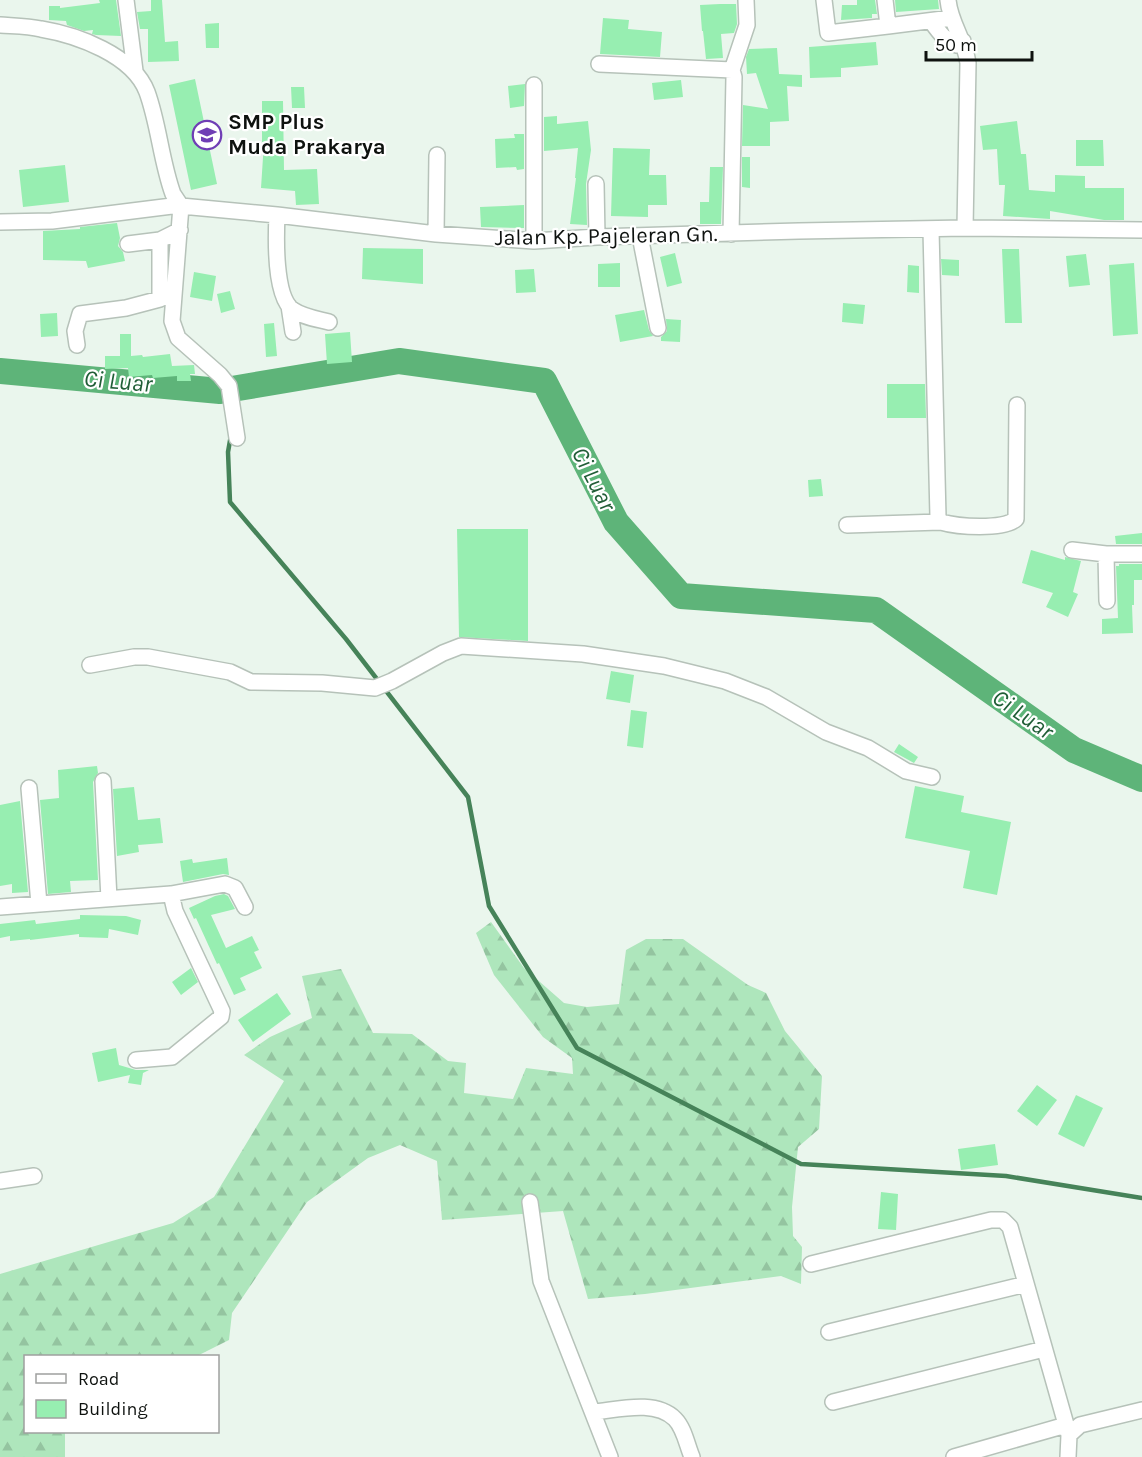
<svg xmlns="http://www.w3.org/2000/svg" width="1142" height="1457" viewBox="0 0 1142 1457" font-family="Karla,sans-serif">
  <defs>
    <pattern id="forest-firs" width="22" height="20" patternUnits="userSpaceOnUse" patternTransform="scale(1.5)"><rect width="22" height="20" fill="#aee6bc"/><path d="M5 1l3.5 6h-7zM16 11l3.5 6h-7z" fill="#94c4a0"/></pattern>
  </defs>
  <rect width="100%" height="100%" fill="#eaf6ed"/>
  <!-- forest -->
  <path fill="url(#forest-firs)" d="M491 922 524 968 564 1003 587 1007 619 1004 626 950 646 939H683L748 985 766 993 785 1031 822 1076 819 1129 798 1147 792 1207 793 1236 802 1247 801 1284 781 1276 645 1294 588 1299 563 1211 442 1220 437 1161 400 1145 368 1158 307 1202 232 1313 229 1340 197 1356H26V1432H65V1457H0V1274L173 1223 214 1197 284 1081 244 1055 270 1037 312 1018 302 976 341 969 373 1033 412 1034 448 1061 466 1063 464 1093 513 1099 526 1068 573 1074 572 1058 543 1037 494 975 476 933Z"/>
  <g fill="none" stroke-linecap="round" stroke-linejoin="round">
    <!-- stream -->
    <path stroke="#468359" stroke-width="4.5" d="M237 400 239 388
      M231 435 228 452 230 502 346 639 468 797 489 906 577 1048 801 1164 1006 1176 1142 1198"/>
    <!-- river -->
    <path stroke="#5eb479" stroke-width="26" d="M0 371 220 391 399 361 544 381 616 522 681 596 876 610 1074 750 1142 779"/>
  </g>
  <!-- building -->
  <path fill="#97eeb1" d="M99 0H116L121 36 96 35 92 34 93 30 84 31 67 25 66 21 49 20V6H60V8L100 3Z
    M151 0H162L165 42 178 41 179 61 148 62V29H140L137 12 151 11Z
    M857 0H875L877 14H872V18L841 20 842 5H857Z
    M895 0H938L939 9 896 12Z
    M720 4H736L737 24 734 33 721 34 723 58 706 59 703 31H702L700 5Z
    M603 18 629 20 628 29 662 32 660 57 600 54Z
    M219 23V48H206L205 24Z
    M876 42 878 65 841 68V77L810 78 809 47Z
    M777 48 779 74 802 75V87L787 86 789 121 770 122V146H742L743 105 768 109 756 73 747 74 746 57 749 49Z
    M195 79 217 184 191 190 169 85Z
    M681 80 683 97 654 100 652 83Z
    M525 84 524 106 510 108 508 86Z
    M291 87H304L305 108H292Z
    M262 101H283L284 170 317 169 319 204 296 205 295 191 261 188 264 142H262Z
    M557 116V124L588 121 591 150 586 184 587 225 570 224 576 178H575L578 148 544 151V117Z
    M1017 121 1021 154H1026L1029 190 1055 192V175L1085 176V188H1124V220H1104L1050 211V219L1003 216 1005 185H999L997 149 983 150 980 126Z
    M514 134H524V169L517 170 516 167 496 168 495 139 515 138Z
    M1076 140H1103L1104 166H1076Z
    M613 148 650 149 649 175H666L667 205H648V217L611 216Z
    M742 157H750V188L742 187Z
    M65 165 69 202 23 207 19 170Z
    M710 167H723L721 224H700V202H709Z
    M524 205V228L481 227 480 207Z
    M117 223 120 238 118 246 123 252 125 261 88 268 86 261 43 260V231L80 229V227Z
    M363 248 423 249V284L362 279Z
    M1002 249H1019L1022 323H1005Z
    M675 253 682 283 667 287 660 257Z
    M1086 254 1090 285 1069 287 1066 256Z
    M941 259 959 260V276L942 275Z
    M620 263V287H598V264Z
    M1134 263 1138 334 1113 336 1109 265Z
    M908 265 919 266V293L907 292Z
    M534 269 536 292 516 293 515 270Z
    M194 272 216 276 212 301 190 297Z
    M230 291 235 309 221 313 217 294Z
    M843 303 865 305 863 324 842 322Z
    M644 310 649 330 653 336 620 342 615 315Z
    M57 313 58 336 41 337 40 314Z
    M666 319 681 320 680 342 661 341V337L667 331Z
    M274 323 277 356 266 357 264 324Z
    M350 332 352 362 327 364 325 334Z
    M120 334H131V356L142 355 143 357 170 354 172 366 194 365 195 374H190L191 381H177V376L153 378 152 375 129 377 128 368 105 369V356H120Z
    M887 384H925L926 418H887Z
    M821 479 823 496 809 497 808 480Z
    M457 529H528V641L459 637Z
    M1142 533V544H1116L1115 536Z
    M1031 550 1065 560V557L1081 561 1073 592 1078 594 1068 617 1046 607 1053 593 1022 583Z
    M1119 564H1142V580H1134V605H1132L1133 633 1102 634V619L1118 618 1116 566H1119Z
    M611 671 634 675 630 703 606 699Z
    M631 710 647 712 643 748 627 746Z
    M899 744 918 757 914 763 894 752Z
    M97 766 98 773 93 782 98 880 70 881 71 892 48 894 40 800 59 798 58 770Z
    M915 786 964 796 961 812 1011 822 997 895 963 888 970 851 905 838Z
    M134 787 138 820 160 818 163 843 138 845 139 852 117 856 113 789Z
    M20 801 28 892 12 893V884L0 886V805Z
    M227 858 229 875 223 874 183 882 180 861 192 859 193 863Z
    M224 894 228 896 235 909 211 915 226 948 252 936 259 950 254 952 262 968 240 978 246 990 234 995 219 963 217 964 196 918 194 919 189 908 215 896Z
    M80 915 126 916 141 920 138 935 109 929 108 938 79 937V934L30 940V939L10 941V936L0 938V924L35 920 36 924 80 919Z
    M191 968 198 982 181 995 172 982Z
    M277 993 291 1014 253 1042 238 1020Z
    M116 1048 119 1065 136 1070H149L143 1073 141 1085 128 1083 130 1075 98 1082 92 1053Z
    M1037 1085 1057 1100 1037 1126 1017 1111Z
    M1076 1095 1103 1108 1084 1147 1058 1134Z
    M995 1144 998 1165 961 1170 958 1149Z
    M881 1192 898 1194 896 1230 878 1229Z"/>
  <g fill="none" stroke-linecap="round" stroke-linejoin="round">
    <!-- street casing -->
    <g stroke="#b6c2b9" stroke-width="18">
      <path id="street" d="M126 0 135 71
        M824 0 828 33 888 26
        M885 0 888 26 951 18
        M948 0C950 23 965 40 968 63L965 228
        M931 21C939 32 944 40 957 45L963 41
        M0 25C14 26 28 26 41 29 77 35 133 55 147 92 159 125 161 161 173 194L181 206 277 215 436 234 534 241 597 237 799 231 965 228 1142 230
        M599 64 732 70 734 77 731 234
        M732 70 747 25 746 0
        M534 85V241
        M596 184 597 237
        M181 206 172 321 178 338 220 375 229 386 237 438
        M277 215C276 236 274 297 293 310 303 317 317 319 329 322
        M0 222 52 221 180 205
        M931 230 938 517 941 522C958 527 1003 530 1016 519L1017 405
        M436 234 437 155
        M640 236 658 328
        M128 244 160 240
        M289 306 293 332
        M77 345 75 331 80 314 126 308 160 299V240L180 230
        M847 525 940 522
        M1072 550 1106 554H1142
        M1106 554 1107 601
        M90 665 134 657H148L230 672 251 682 322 683 375 688 392 681 443 653 461 646 583 654 664 666 725 681 766 697 826 732 868 748 906 771 932 777
        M103 781 109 899
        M29 788 39 904
        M0 907 171 894 225 884 235 888 245 907
        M136 1060 172 1057 221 1017 222 1011 175 911 171 894
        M0 1181 34 1176
        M530 1202 541 1281 610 1457
        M811 1264 991 1220H1003L1010 1227 1069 1435
        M829 1332 1026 1284
        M833 1402 1044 1349
        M593 1412C617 1410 655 1399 675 1419 684 1428 687 1445 692 1457
        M954 1457 1066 1425
        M1068 1457 1069 1435 1080 1425 1142 1410"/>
    </g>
    <!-- street -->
    <use href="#street" stroke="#fff" stroke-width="15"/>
  </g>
  <!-- icons -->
  <defs>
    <g id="school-ring" transform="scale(1.5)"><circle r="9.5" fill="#fff" stroke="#6f3eb5" stroke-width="1.5"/><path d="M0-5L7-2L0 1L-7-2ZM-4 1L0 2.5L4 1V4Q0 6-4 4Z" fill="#6f3eb5"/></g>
  </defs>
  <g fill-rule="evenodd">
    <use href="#school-ring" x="207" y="135"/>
  </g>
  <g text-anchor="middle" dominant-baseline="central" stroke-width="4.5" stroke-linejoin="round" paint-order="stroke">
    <!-- poi labels -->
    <g font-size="22" font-weight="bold" fill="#0e120f" stroke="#fff" text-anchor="start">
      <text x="228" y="122">SMP Plus<tspan x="228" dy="25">Muda Prakarya</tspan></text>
    </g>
    <!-- street labels -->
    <g font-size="22" fill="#0e120f" stroke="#fff">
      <text transform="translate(606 236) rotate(-1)">Jalan Kp. Pajeleran Gn.</text>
    </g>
    <!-- water labels -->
    <g font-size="24" font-style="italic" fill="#215e37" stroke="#fff">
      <text transform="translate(118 381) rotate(5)">Ci Luar</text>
      <text transform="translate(594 479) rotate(63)">Ci Luar</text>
      <text transform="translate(1023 714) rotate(35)">Ci Luar</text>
    </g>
  </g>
  <!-- legend -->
  <rect x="24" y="1355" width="195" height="78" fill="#ffffff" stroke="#9fa09f" stroke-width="1.5"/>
  <rect x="36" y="1374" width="30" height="9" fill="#ffffff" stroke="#9fa09f" stroke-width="1.5"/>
  <text x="78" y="1385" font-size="18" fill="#0e120f">Road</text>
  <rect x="36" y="1400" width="30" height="18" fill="#97eeb1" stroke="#9fa09f" stroke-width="1.5"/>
  <text x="78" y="1415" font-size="18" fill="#0e120f">Building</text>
  <!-- scale -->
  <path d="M926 51v9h106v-9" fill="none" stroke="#0e120f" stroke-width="3"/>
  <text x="935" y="51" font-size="18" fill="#0e120f" stroke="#ffffff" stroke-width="4.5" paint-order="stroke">50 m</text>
</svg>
